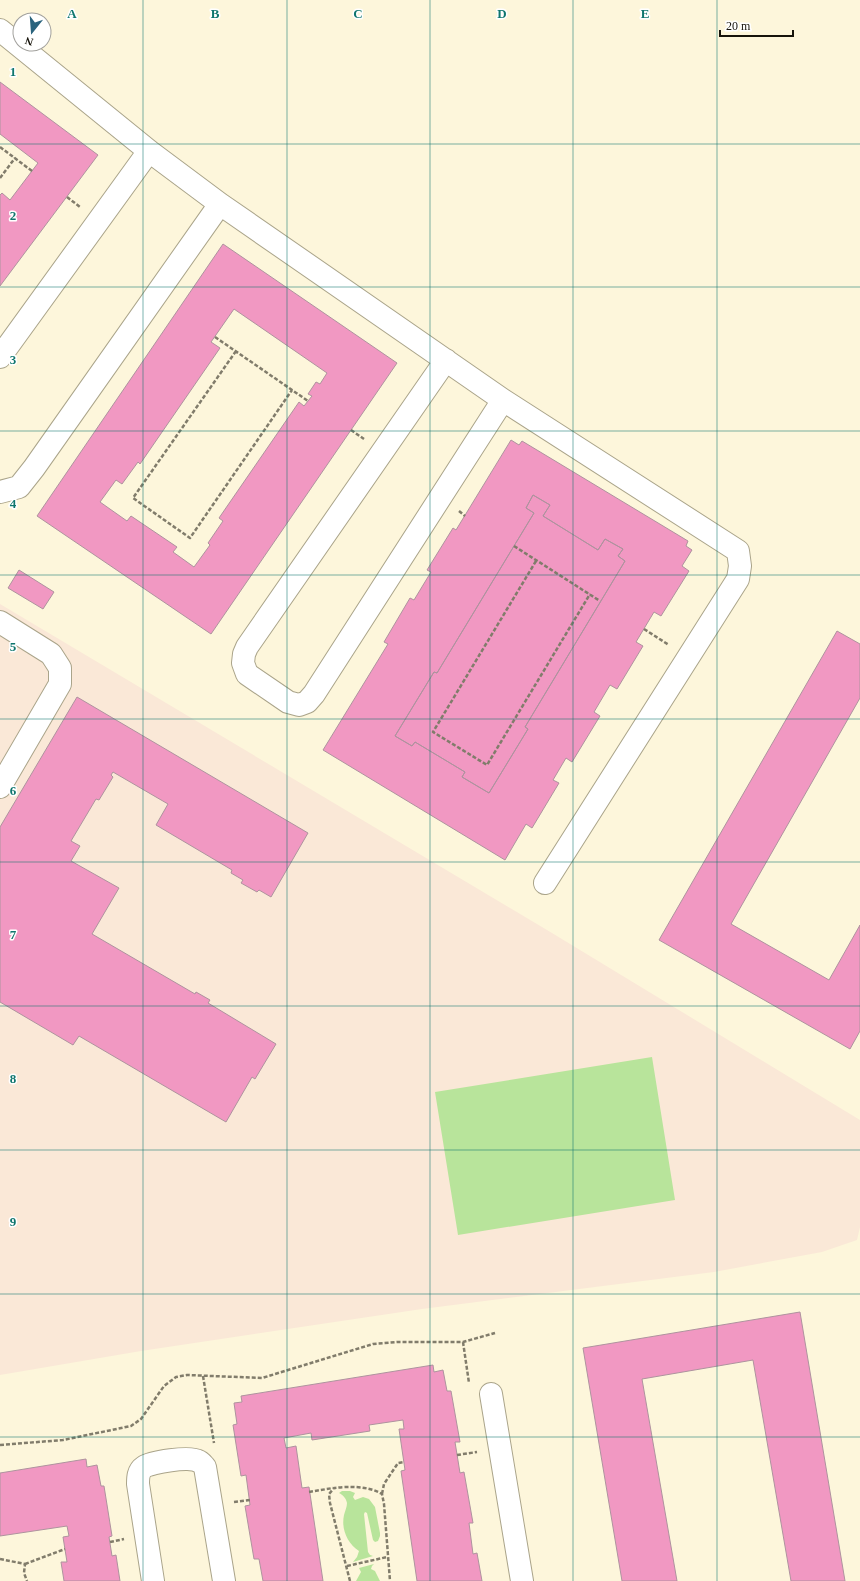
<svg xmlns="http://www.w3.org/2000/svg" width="860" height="1581" viewBox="0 0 860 1581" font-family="Georgia,serif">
  <rect width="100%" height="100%" fill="#fdf6db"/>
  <!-- education -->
  <path fill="#fae8d7" d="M0 604 552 933 860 1120V1227L857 1240 822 1252 714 1272 422 1309 141 1351 0 1375Z"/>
  <!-- green -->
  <path fill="#b8e49b" d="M652 1057 675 1200 458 1235 435 1092Z
    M342 1491H350L355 1493 353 1497 355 1500 363 1497 369 1499 375 1507 380 1533V1536L378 1541 375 1542 373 1540 367 1513 365 1512 364 1514 368 1552 370 1555 373 1556 353 1562 357 1557 359 1551C347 1543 341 1529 344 1515 345 1511 347 1507 347 1503 346 1498 343 1495 339 1493Z
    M374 1564 372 1566 371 1569 375 1571 380 1581H356L361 1572 359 1568Z"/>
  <!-- building -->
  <path fill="#f198c2" stroke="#ae939e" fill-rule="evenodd" d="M0 82 98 155 0 286V195L2 193 10 200 38 163 0 134Z
    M223 244 397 363 211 634 37 516ZM234 309 327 373 320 384 316 382 308 394 312 396 304 406 299 402 219 518 223 521 208 543 210 545 194 567 173 552 177 547 131 516 127 521 100 502 116 480 122 484 138 462 140 464 220 348 211 342Z
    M511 440 519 445 522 441 688 541 686 546 692 550 682 566 689 571 661 616 654 612 636 642 643 646 617 689 610 685 594 712 600 716 572 762 566 758 553 780 559 783 532 828 526 824 505 860 323 750 388 644 384 642 410 598 414 600 431 572 427 570 453 528 456 530ZM533 495 550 505 543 516 598 550 605 539 623 549 618 556 625 561 525 727 528 729 489 793 462 777 465 772 415 742 412 746 395 736 434 672 437 673 534 513 526 508Z
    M533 495 550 505 543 516 598 550 605 539 623 549 618 556 625 561 525 727 528 729 489 793 462 777 465 772 415 742 412 746 395 736 434 672 437 673 534 513 526 508Z
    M19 570 54 592 43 609 8 588Z
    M837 631 860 644V698L731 924 829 980 860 925V1031L850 1049 659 940Z
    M77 697 308 833 271 897 259 890 257 892 241 883 243 880 231 873 232 870 156 825 168 804 113 772 111 775 113 777 99 800 96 799 71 841 80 846 71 861 119 888 92 934 195 994 196 992 210 1000 208 1003 276 1044 255 1079 252 1077 226 1122 79 1036 73 1045 0 1002V827Z
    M800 1312 845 1581H791L753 1360 642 1379 677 1581H622L583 1348Z
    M433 1365 434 1372 443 1370 447 1391H451L460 1442H455L460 1473 464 1472 473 1523H469L473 1554 477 1553 482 1581H417L401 1471 405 1470 399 1429H404L403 1420 369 1425 370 1431 312 1440 311 1433 284 1438 286 1448 296 1446 302 1488 309 1487 323 1581H263L259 1559H254L245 1506 250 1505 246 1475 241 1476 233 1425 237 1424 234 1403 242 1402 241 1396Z
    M86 1459 87 1467 97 1465 101 1486H104L112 1536 109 1537 112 1556 116 1555 120 1581H64L61 1562H67L63 1537 69 1536 67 1526 0 1536V1473Z"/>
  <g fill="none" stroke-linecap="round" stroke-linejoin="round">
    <!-- minor casing -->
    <g stroke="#aaa48a" stroke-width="24">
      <path id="minor" d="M0 30 149 151 220 204 503 400 738 551 740 566 738 579 545 883
        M0 357 149 151
        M446 360 247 647 244 654 243 663 247 674 288 702 299 705 307 702 314 694 503 400
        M0 492 19 487 34 468 220 204
        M0 622 51 654 60 668V684L0 787
        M491 1394 522 1581
        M153 1581 138 1484C138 1478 138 1471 144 1467 151 1462 190 1456 198 1461 201 1462 203 1465 205 1467L224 1581"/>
    </g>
    <!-- path -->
    <path stroke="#817c6b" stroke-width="2.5" stroke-dasharray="4 2" stroke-linecap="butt" d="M0 147 32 171
      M0 178 15 158
      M67 197 80 207
      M215 337 308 401
      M236 351 133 498 190 538 292 390
      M351 430 364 439
      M459 511 465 516
      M514 546 600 601
      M536 561 433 732 487 765 590 594
      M644 629 669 645
      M463 1342 469 1383
      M203 1376 214 1443
      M0 1445 63 1440 131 1426 141 1419 164 1386 176 1377 187 1375 262 1378 373 1344 397 1342H463L495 1333
      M457 1455 477 1452
      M309 1492 333 1488
      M382 1494 384 1484 398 1463 404 1462
      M234 1502 250 1500
      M110 1542 124 1539
      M0 1559 25 1564 24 1573 27 1581
      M25 1564 65 1549
      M347 1566 387 1557
      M350 1581 330 1503 329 1494 334 1488C348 1486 369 1486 382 1494L384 1504 390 1581"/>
    <!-- minor -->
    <use href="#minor" stroke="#fff" stroke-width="22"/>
  </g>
  <!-- grid -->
  <path fill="none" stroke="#0f766e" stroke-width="1" stroke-opacity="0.55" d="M143 0V1581M287 0V1581M430 0V1581M573 0V1581M717 0V1581M0 144H860M0 287H860M0 431H860M0 575H860M0 719H860M0 862H860M0 1006H860M0 1150H860M0 1294H860M0 1437H860"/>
  <g font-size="13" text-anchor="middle" font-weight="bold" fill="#0f766e" stroke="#fff" stroke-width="3" stroke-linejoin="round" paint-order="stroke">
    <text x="72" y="18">A</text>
    <text x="215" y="18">B</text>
    <text x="358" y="18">C</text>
    <text x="502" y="18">D</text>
    <text x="645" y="18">E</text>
    <text x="13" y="76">1</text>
    <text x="13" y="220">2</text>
    <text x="13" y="364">3</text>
    <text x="13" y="508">4</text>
    <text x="13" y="651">5</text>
    <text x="13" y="795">6</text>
    <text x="13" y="939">7</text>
    <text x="13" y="1083">8</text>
    <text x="13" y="1226">9</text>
  </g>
  <!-- north arrow -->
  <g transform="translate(32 32) rotate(197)"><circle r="19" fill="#ffffff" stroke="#a2a19d"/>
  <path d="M0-3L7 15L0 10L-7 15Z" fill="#2a637d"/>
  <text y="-6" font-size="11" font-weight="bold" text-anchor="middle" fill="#16130a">N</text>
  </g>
  <!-- scale -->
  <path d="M720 30v6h73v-6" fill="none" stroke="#16130a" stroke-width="2"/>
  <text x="726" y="30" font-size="12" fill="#16130a" stroke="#ffffff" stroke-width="3" paint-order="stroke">20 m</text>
</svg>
